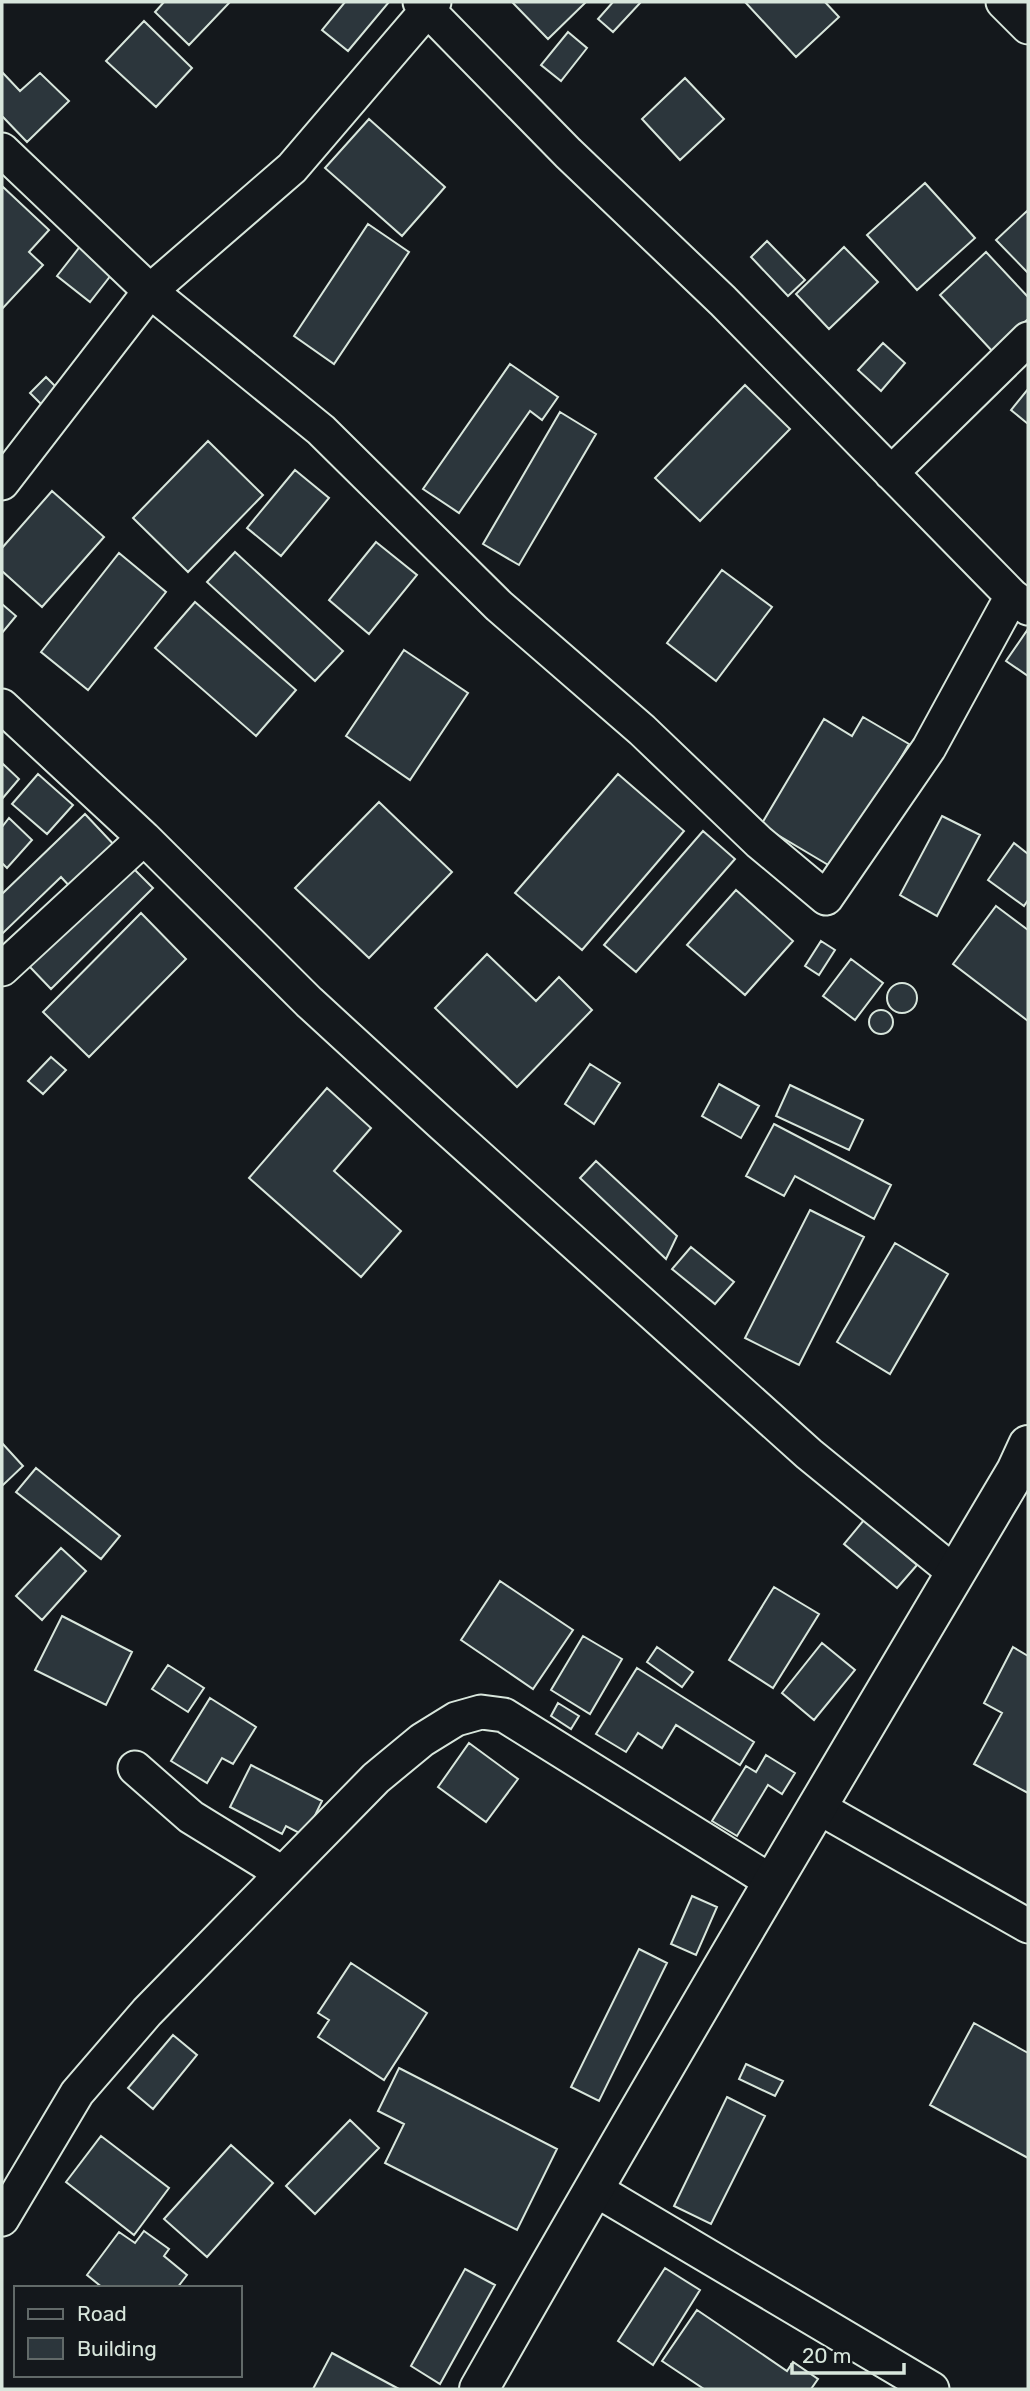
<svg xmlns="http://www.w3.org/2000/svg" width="1030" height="2391" viewBox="0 0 1030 2391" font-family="Rubik,sans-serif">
  <rect width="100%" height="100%" fill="#14181c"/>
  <!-- building -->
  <path fill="#2c363c" stroke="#d8e6dc" stroke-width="2" d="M164 2H230L189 45 155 12Z
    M345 2H389L348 51 322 30Z
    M512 2H586L548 39Z
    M613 2H641L613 32 598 19Z
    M745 2H825L839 17 796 57Z
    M144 21 192 68 156 107 106 61Z
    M568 32 587 48 561 81 541 65Z
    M2 72 20 91 40 73 69 101 27 142 2 116Z
    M685 78 724 119 680 160 642 119Z
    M369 119 445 187 402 236 325 168Z
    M925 183 975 238 917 290 867 235Z
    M2 186 49 230 29 252 43 265 2 309Z
    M1028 210V273L996 240Z
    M368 224 409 252 334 364 294 336Z
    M767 241 805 280 788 296 751 257Z
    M82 244 115 270 90 302 57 276Z
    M844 247 878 282 829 329 796 294Z
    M986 252 1028 297V319L993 352 940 295Z
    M883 343 905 363 881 391 858 370Z
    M510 364 558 397 542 420 530 411 459 513 423 489Z
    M46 377 60 391 44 407 30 393Z
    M745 385 790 429 700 521 655 478Z
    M1028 389V424L1011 410Z
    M560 412 596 434 519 565 483 544Z
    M208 441 263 495 188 572 133 518Z
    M295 470 329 498 281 556 247 528Z
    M52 491 104 537 42 607 2 571V548Z
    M376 542 417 575 369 634 329 600Z
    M235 552 343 651 315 681 207 582Z
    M119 553 166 592 88 690 41 652Z
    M722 570 772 607 716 681 667 643Z
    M195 602 296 690 256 736 155 648Z
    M2 604 16 616 2 633Z
    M1028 629V676L1006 661Z
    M404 650 468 693 410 780 346 736Z
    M863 717 909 744 835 869 761 825 824 719 852 736Z
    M2 763 19 779 2 799Z
    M38 774 73 805 47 834 12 804Z
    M618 774 684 831 582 950 515 893Z
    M379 802 452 872 369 958 295 888Z
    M85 814 117 848 73 890 61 877 2 934V894Z
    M942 816 980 835 937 916 900 895Z
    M9 818 32 840 7 868 2 863V827Z
    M703 831 735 859 636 972 604 945Z
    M1014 843 1028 854V900L1024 906 988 880Z
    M131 866 153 888 51 989 29 966Z
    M736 890 793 941 745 995 687 945Z
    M996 906 1028 930V1021L953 964Z
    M141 913 186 959 89 1057 43 1012Z
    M821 941 835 950 819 975 805 966Z
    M487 954 536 1001 559 977 592 1010 517 1087 435 1008Z
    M851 959 883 983 855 1020 823 996Z
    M887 998a15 15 0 1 1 30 0a15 15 0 1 1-30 0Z
    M869 1022a12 12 0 1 1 24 0a12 12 0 1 1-24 0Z
    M51 1057 66 1070 43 1094 28 1081Z
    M590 1064 620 1083 594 1124 565 1104Z
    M719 1084 759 1106 741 1138 702 1116Z
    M790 1085 863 1120 849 1150 776 1116Z
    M327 1088 371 1128 334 1171 401 1231 361 1277 249 1178Z
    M774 1124 891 1185 874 1219 795 1176 784 1196 746 1176Z
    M596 1161 677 1236 666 1259 580 1178Z
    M810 1210 864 1237 799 1365 745 1338Z
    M895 1243 948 1274 890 1374 837 1342Z
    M691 1247 734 1282 715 1304 672 1269Z
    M2 1443 23 1466 2 1486Z
    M36 1468 120 1536 101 1559 16 1492Z
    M864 1520 917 1565 897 1588 844 1544Z
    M61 1548 86 1571 42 1620 16 1596Z
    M500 1581 573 1630 533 1689 461 1640Z
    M774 1587 819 1614 773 1688 729 1660Z
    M62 1616 132 1652 106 1705 35 1670Z
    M583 1636 622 1659 590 1714 551 1690Z
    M822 1643 855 1670 814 1720 782 1693Z
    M657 1647 693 1672 682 1687 647 1662Z
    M1013 1647 1028 1656V1793L974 1764 1002 1713 984 1703Z
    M168 1665 204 1688 188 1712 152 1689Z
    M637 1668 754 1742 740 1765 676 1725 662 1748 638 1733 626 1752 596 1734Z
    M210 1698 256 1727 233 1764 222 1758 207 1783 171 1761Z
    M558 1703 579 1716 571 1729 551 1716Z
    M469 1743 518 1779 486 1822 438 1787Z
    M766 1755 795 1773 782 1794 768 1785 737 1836 712 1821 746 1766 756 1772Z
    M251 1765 322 1801 305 1836 286 1826 282 1834 230 1807Z
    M692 1896 717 1907 696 1955 671 1944Z
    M639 1949 667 1963 599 2101 571 2087Z
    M351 1963 427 2013 384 2080 318 2037 329 2020 318 2013Z
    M974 2023 1028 2053V2158L930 2105Z
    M173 2035 197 2055 153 2109 128 2088Z
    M746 2064 783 2081 775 2096 739 2079Z
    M399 2068 557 2149 517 2230 385 2163 404 2124 378 2111Z
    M727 2097 765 2116 711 2224 674 2206Z
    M350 2120 379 2148 315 2214 286 2186Z
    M101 2136 169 2188 134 2235 66 2182Z
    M231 2145 273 2183 207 2257 164 2219Z
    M144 2231 169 2249 164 2256 187 2275 177 2288H103L87 2275 119 2232 135 2243Z
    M665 2268 700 2290 653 2365 618 2341Z
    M465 2269 495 2285 440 2384 411 2366Z
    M697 2310 787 2371 793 2362 818 2379 811 2389H704L662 2361Z
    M332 2353 399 2389H313Z"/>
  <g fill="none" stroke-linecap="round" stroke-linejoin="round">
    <!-- street casing -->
    <g stroke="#d8e6dc" stroke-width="37">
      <path id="street" d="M420 2 568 153 723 301 1012 596 1028 608
        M1003 2 1028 27
        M2 150 150 291 321 430 499 606 642 730 759 842 826 898 929 748 1012 596
        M891 473 1028 339
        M2 483 150 291 292 168 434 2
        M2 706 144 838 309 1002 441 1123 809 1454 955 1573
        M2 969 144 838
        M135 1768 191 1817 282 1873
        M816 1806 1028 1926
        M593 2188 932 2389
        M2 2219 77 2093 147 2012 376 1778 422 1740 456 1719 481 1712 504 1715 772 1882"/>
    </g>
    <!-- secondary casing -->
    <g stroke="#d8e6dc" stroke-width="42">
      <path id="secondary" d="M479 2389C654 2081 835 1776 1016 1471L1028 1445"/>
    </g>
    <!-- street -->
    <use href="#street" stroke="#14181c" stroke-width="33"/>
    <!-- secondary -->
    <use href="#secondary" stroke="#14181c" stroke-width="38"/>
  </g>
  <!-- border -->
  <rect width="1030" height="2391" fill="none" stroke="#d8e6dc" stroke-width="7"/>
  <!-- legend -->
  <rect x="14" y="2286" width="228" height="91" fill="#14181c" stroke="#626a69" stroke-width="2"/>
  <rect x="28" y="2309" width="35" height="10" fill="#14181c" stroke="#626a69" stroke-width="2"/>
  <text x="77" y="2321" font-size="21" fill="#d8e6dc">Road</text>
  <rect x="28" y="2338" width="35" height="21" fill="#2c363c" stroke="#626a69" stroke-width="2"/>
  <text x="77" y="2356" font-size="21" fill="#d8e6dc">Building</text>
  <!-- scale -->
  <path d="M792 2363v10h112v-10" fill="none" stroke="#d8e6dc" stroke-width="3.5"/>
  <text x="802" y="2363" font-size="21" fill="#d8e6dc" stroke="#14181c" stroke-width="5" paint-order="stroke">20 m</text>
</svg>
